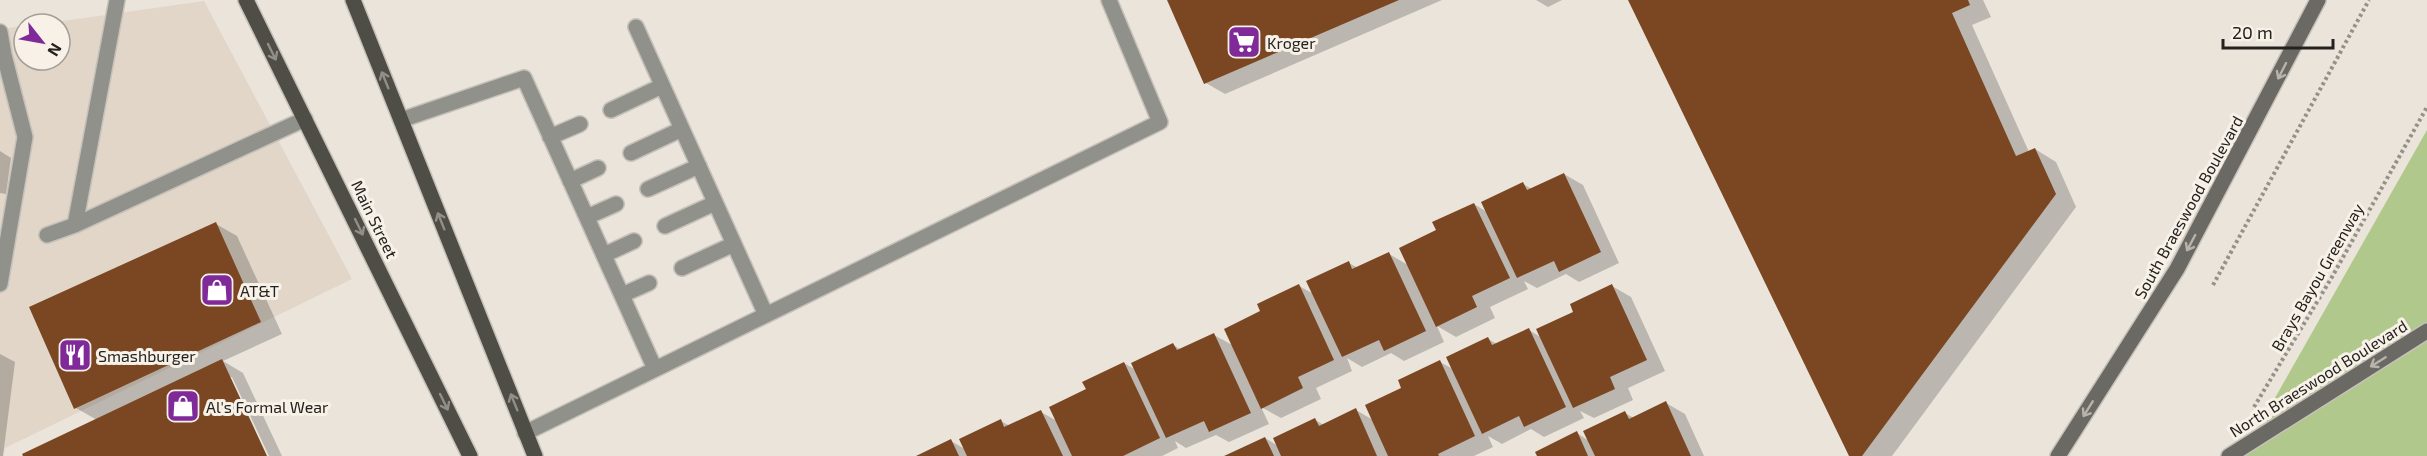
<svg xmlns="http://www.w3.org/2000/svg" width="2427" height="456" viewBox="0 0 2427 456" font-family="'Exo 2',sans-serif">
  <rect width="100%" height="100%" fill="#eae4db"/>
  <!-- built -->
  <path fill="#e1d6c8" d="M204 1 352 279 5 448 3 456H0V29L24 26V60H60V24H42Z"/>
  <!-- water -->
  <path fill="#b0c88b" d="M2427 130V456H2242Z"/>
  <!-- shadow -->
  <path fill="#0003" d="M1169 0H1442L1225 94 1206 83Z
    M1536 0H1562L1548 7Z
    M1630 0H1983L1991 17 1972 25 2029 152 2035 149 2056 162 2076 207 1892 456H1850Z
    M0 151 11 158 6 194 0 193Z
    M1564 174 1583 185 1619 263 1579 282 1566 274 1537 288 1524 281 1528 289 1490 307 1495 318 1456 337 1437 326 1444 342 1404 361 1391 353 1362 367 1347 358 1352 371 1316 388 1321 399 1281 418 1261 407 1269 424 1229 442 1216 435 1186 448 1175 441 1178 448 1162 456H919L951 441 965 449 1001 421 1010 426 1041 412 1057 421 1088 390 1124 363 1136 370 1173 345 1182 350 1214 335 1234 346 1262 312 1299 286 1314 294 1349 263 1358 268 1389 254 1408 265 1438 231 1474 204 1487 212 1523 184 1532 189Z
    M216 224 237 236 282 334 223 361 243 373 282 456H269L232 377H229L266 456H24L97 420 76 408Z
    M1612 286 1631 297 1665 371 1628 388 1633 400 1594 418 1580 411 1584 418 1544 437 1531 429 1502 444 1488 436 1493 447 1474 456H1227L1265 438 1278 446 1315 420 1324 425 1356 410 1373 420 1403 388 1440 362 1453 369 1488 339 1497 344 1529 330 1542 338Z
    M0 354 15 362 3 456H0Z
    M1666 403 1685 414 1704 456H1538L1577 433 1589 441 1625 413 1634 418Z"/>
  <!-- building -->
  <path fill="#7a4722" d="M1167 0H1399L1204 84Z
    M1628 0H1968L1970 5 1952 13 2016 156 2035 148 2056 194 1862 456H1849Z
    M1564 173 1601 252 1559 272 1554 261 1517 278 1481 202 1523 182 1527 190Z
    M1474 203 1510 278 1472 296 1477 307 1436 327 1399 248 1436 230 1432 222Z
    M216 222 261 322 74 409 29 307Z
    M1389 252 1426 331 1384 351 1379 340 1342 357 1306 281 1349 261 1352 269Z
    M1299 284 1334 360 1298 377 1303 388 1261 409 1224 329 1260 311 1257 304Z
    M1612 284 1647 360 1610 377 1615 389 1573 408 1536 329 1573 312 1570 304Z
    M1529 328 1566 407 1524 427 1519 416 1482 434 1446 357 1488 337 1492 345Z
    M1214 333 1251 413 1209 432 1204 421 1166 438 1131 363 1173 343 1177 350Z
    M222 359 267 456H23L22 454Z
    M1440 360 1475 436 1438 454 1439 456H1388L1365 405 1401 388 1398 380Z
    M1124 362 1160 438 1123 456H1072L1049 407 1086 389 1082 382Z
    M1666 401 1691 456H1595L1583 431 1625 411 1629 419Z
    M1356 408 1377 456H1281L1273 438 1315 418 1319 426Z
    M1041 410 1063 456H967L959 439 1001 419 1004 427Z
    M1577 431 1588 456H1537L1535 452Z
    M1265 437 1274 456H1224Z
    M951 439 959 456H916Z"/>
  <g fill="none" stroke-linecap="round" stroke-linejoin="round">
    <!-- lane casing -->
    <g stroke="#c6c1b9" stroke-width="18">
      <path id="lane" d="M636 27 766 315
        M0 32 4 55H0
        M611 110 662 86
        M401 120 524 78 655 369
        M550 137 580 124
        M631 153 682 129
        M570 181 598 168
        M648 189 699 166
        M587 217 616 204
        M75 225 117 0
        M665 226 715 203
        M47 235 75 225 305 119
        M604 255 634 241
        M682 268 734 244
        M0 284 25 137 4 55
        M622 295 649 283
        M525 433 1160 122 1109 0"/>
    </g>
    <!-- secondary casing -->
    <g stroke="#c6c1b9" stroke-width="18">
      <path id="secondary" d="M2058 456 2177 269 2318 0
        M2229 456 2427 331"/>
    </g>
    <!-- primary casing -->
    <g stroke="#c6c1b9" stroke-width="18">
      <path id="primary" d="M246 0 470 456
        M353 0 535 456"/>
    </g>
    <!-- path -->
    <path stroke="#95918a" stroke-width="4" stroke-dasharray="3 3" stroke-linecap="butt" d="M2213 285 2369 0
      M2254 407 2332 277 2427 107"/>
    <!-- lane -->
    <use href="#lane" stroke="#91918c" stroke-width="15"/>
    <!-- secondary -->
    <use href="#secondary" stroke="#6a6963" stroke-width="15"/>
    <!-- primary -->
    <use href="#primary" stroke="#4e4d46" stroke-width="15"/>
  </g>
  <!-- one-way arrows -->
  <defs><path id="oneway-shaft" d="M-6 0H5M1.5-3L5.5 0L1.5 3" fill="none" stroke-width="1.6" stroke-linecap="round" stroke-linejoin="round" transform="scale(1.5)"/></defs>
  <g stroke="#928f87">
    <use href="#oneway-shaft" transform="translate(272 52) rotate(64)"/>
    <use href="#oneway-shaft" transform="translate(385 80) rotate(-112)"/>
    <use href="#oneway-shaft" transform="translate(441 221) rotate(-112)"/>
    <use href="#oneway-shaft" transform="translate(359 227) rotate(64)"/>
    <use href="#oneway-shaft" transform="translate(444 402) rotate(64)"/>
    <use href="#oneway-shaft" transform="translate(514 402) rotate(-112)"/>
  </g>
  <g stroke="#b8b4ac">
    <use href="#oneway-shaft" transform="translate(2282 71) rotate(117)"/>
    <use href="#oneway-shaft" transform="translate(2191 243) rotate(118)"/>
    <use href="#oneway-shaft" transform="translate(2378 362) rotate(148)"/>
    <use href="#oneway-shaft" transform="translate(2088 409) rotate(122)"/>
  </g>
  <!-- icons -->
  <defs>
    <g id="supermarket-square" transform="scale(1.725)"><rect x="-9" y="-9" width="18" height="18" rx="4" fill="#7f2a98" stroke="#f7f1e8"/><path d="M-6-5.5h2.5l.6 2H6L4.5 2H-2.5L-4.4-4H-6ZM-1.5 3.2a1.3 1.3 0 1 0 .1 0ZM3 3.2a1.3 1.3 0 1 0 .1 0Z" fill="#fff"/></g>
    <g id="shop-square" transform="scale(1.725)"><rect x="-9" y="-9" width="18" height="18" rx="4" fill="#7f2a98" stroke="#f7f1e8"/><path d="M-5-2.5h2.3a2.7 3.5 0 0 1 5.4 0H5L5.5 6h-11ZM-1.5-2.5h3a1.5 2.3 0 0 0-3 0Z" fill="#fff"/></g>
    <g id="restaurant-square" transform="scale(1.725)"><rect x="-9" y="-9" width="18" height="18" rx="4" fill="#7f2a98" stroke="#f7f1e8"/><path d="M-5-6h1v4h1v-4h1v4h1v-4h1v5L-1.5 .5V6h-2V.5L-5-1ZM5-6V6H3V1.5H1.5Q1.5-4 5-6Z" fill="#fff"/></g>
  </defs>
  <g fill-rule="evenodd">
    <use href="#supermarket-square" x="1244" y="42"/>
    <use href="#shop-square" x="217" y="290"/>
    <use href="#restaurant-square" x="75" y="355"/>
    <use href="#shop-square" x="183" y="406"/>
  </g>
  <g text-anchor="middle" dominant-baseline="central" stroke-width="6" stroke-linejoin="round" paint-order="stroke">
    <!-- poi labels -->
    <g font-size="16" fill="#24221f" stroke="#f7f1e8" text-anchor="start">
      <text x="1267" y="42">Kroger</text>
      <text x="240" y="290">AT&amp;T</text>
      <text x="98" y="355">Smashburger</text>
      <text x="206" y="406">Al's Formal Wear</text>
    </g>
    <!-- street labels -->
    <g font-size="16" fill="#24221f" stroke="#f7f1e8">
      <text transform="translate(2188 207) rotate(-61)">South Braeswood Boulevard</text>
      <text transform="translate(375 219) rotate(64)">Main Street</text>
      <text transform="translate(2317 277) rotate(-60)">Brays Bayou Greenway</text>
      <text transform="translate(2318 378) rotate(-32)">North Braeswood Boulevard</text>
    </g>
  </g>
  <!-- north arrow -->
  <g transform="translate(42 42) rotate(121)"><circle r="28" fill="#f7f1e8" stroke="#a39e98" stroke-width="1.5"/>
  <path d="M0-4.5L10 22L0 15L-10 22Z" fill="#7f2a98"/>
  <text y="-9" font-size="16" font-weight="bold" text-anchor="middle" fill="#24221f">N</text>
  </g>
  <!-- scale -->
  <path d="M2223 39v9h110v-9" fill="none" stroke="#24221f" stroke-width="3"/>
  <text x="2232" y="39" font-size="18" fill="#24221f" stroke="#f7f1e8" stroke-width="4.5" paint-order="stroke">20 m</text>
</svg>
